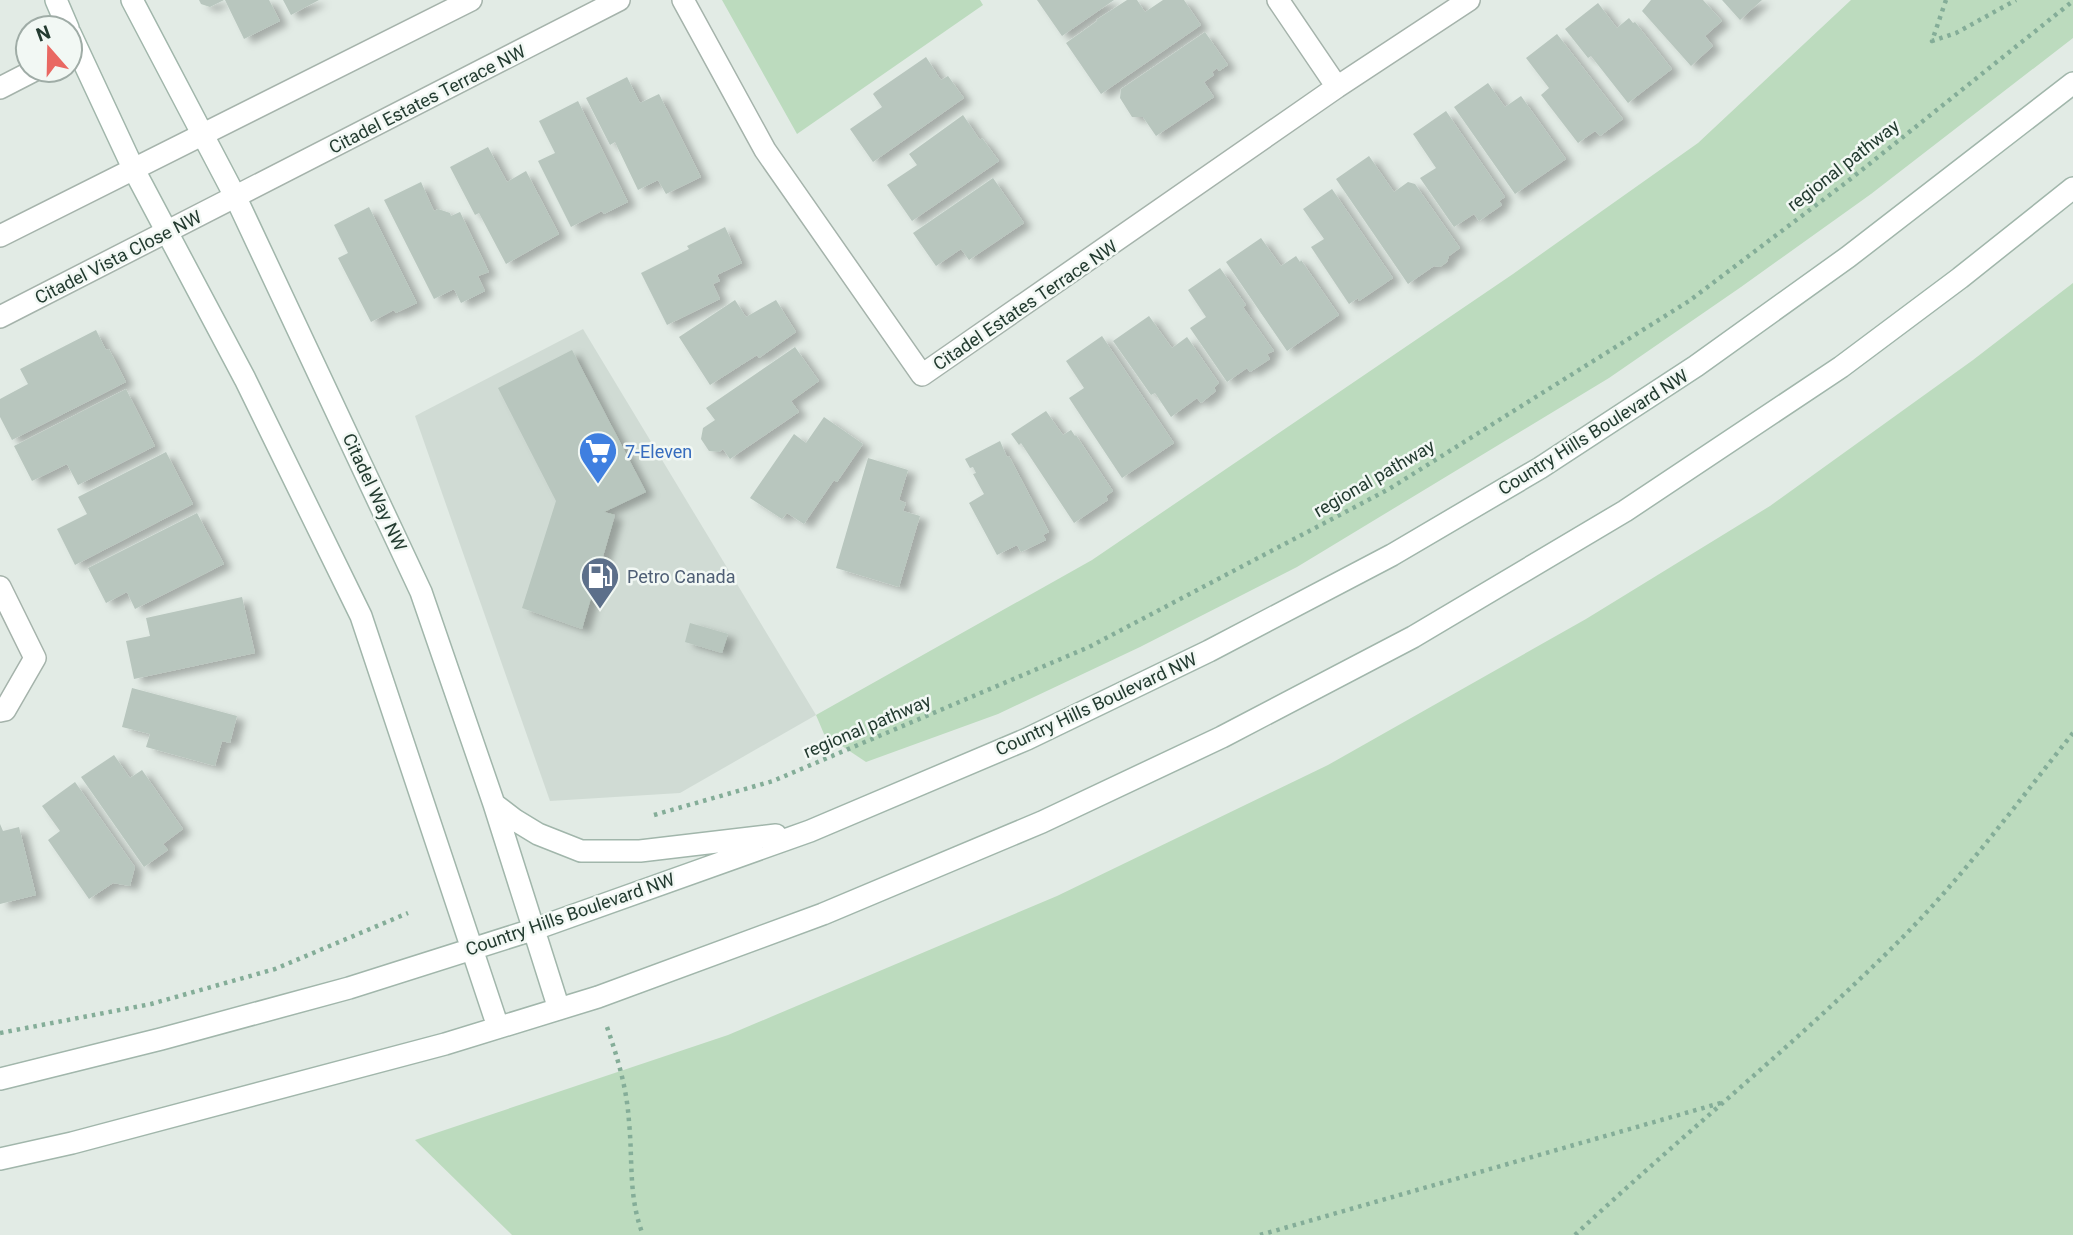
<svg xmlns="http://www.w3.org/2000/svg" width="2073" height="1235" viewBox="0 0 2073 1235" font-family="Roboto,sans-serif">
  <defs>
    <filter id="shadow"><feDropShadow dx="8" dy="4.5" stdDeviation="3.5" flood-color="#0004"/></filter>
  </defs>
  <rect width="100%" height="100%" fill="#e2ebe5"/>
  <!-- built -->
  <path fill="#d0dbd4" d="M583 329 816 715 680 793 550 801 415 416Z"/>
  <!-- green -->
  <path fill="#bcdbbe" d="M722 0H980L983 5 797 134Z
    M1851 0H2073V38L1871 194 1741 287 1609 378 1297 567 1140 647 998 714 866 762 824 734 816 715 1092 560 1513 274 1698 143Z
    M2073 283V1235H512L415 1140 728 1035 1057 896 1328 765 1586 619 1770 506 1973 360Z"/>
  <!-- building -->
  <path fill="#b8c6be" filter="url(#shadow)" d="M199 0H224L210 7 201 4Z
    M225 0H269L280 21 244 39Z
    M283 0H319L291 15Z
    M1037 0H1114L1062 36Z
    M1127 0H1137L1145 12 1163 0H1184L1201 25 1101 94 1066 43 1097 21 1096 20Z
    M1651 0H1703L1722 21 1705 36 1713 46 1691 66 1642 11Z
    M1722 0H1762L1740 20Z
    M1598 3 1617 28 1629 18 1633 23 1635 22 1672 69 1628 103 1591 56 1588 58 1565 29Z
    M1205 32 1228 65 1219 71 1217 68 1212 72 1214 75 1204 82 1214 97 1156 136 1143 117H1132L1120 98 1121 89Z
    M1557 34 1623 119 1600 136 1595 131 1578 143 1541 95 1549 88 1526 58Z
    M926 57 941 80 948 76 964 98 873 162 850 129 882 107 873 94 875 92Z
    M627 77 640 103 659 94 701 177 666 194 658 180 638 190 615 142 610 145 586 98Z
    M1488 83 1505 107 1521 96 1566 159 1515 194 1454 107Z
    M578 101 628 202 604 214 602 211 571 227 538 161 555 153 539 121Z
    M1446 111 1505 197 1499 201 1502 205 1479 221 1474 214 1454 227 1420 178 1436 168 1413 134Z
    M963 115 980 140 982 138 999 161 912 221 887 185 917 165 909 154Z
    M488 147 507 182 526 171 559 234 506 264 479 213 475 215 450 167Z
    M1369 156 1394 192 1408 182 1415 184 1460 248 1449 256 1447 262 1440 267 1434 266 1408 284 1336 179Z
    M993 178 1024 223 969 260 961 249 936 266 913 233Z
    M421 182 434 211 438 209 450 213 451 216 460 212 489 272 478 276 485 291 461 303 454 289 434 299 384 200Z
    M1332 189 1393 278 1359 301 1358 298 1349 304 1311 247 1324 239 1303 209Z
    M369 207 417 303 396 313 394 310 371 322 338 258 348 253 334 225Z
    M725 227 742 263 717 275 720 281 713 284 720 299 667 325 641 273 689 249 687 246Z
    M1261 238 1281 266 1296 256 1300 262 1301 260 1339 315 1287 351 1226 262Z
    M1220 268 1246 305 1243 307 1274 351 1267 354 1270 359 1250 372 1247 368 1227 382 1190 328 1206 317 1188 290Z
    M735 300 746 317 776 300 796 332 759 358 757 355 710 385 679 337Z
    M1149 316 1172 348 1187 337 1219 383 1214 388 1216 391 1201 403 1197 398 1171 417 1155 393 1151 395 1113 341Z
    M96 330 106 350 109 349 126 382 12 440 0 417V399L28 384 20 369Z
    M1102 336 1174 443 1122 478 1069 398 1084 388 1066 361Z
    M795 347 819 381 791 401 799 412 730 459 723 449 719 452 709 451 701 439 703 428 715 420 706 408Z
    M572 350 646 492 604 512 615 515 582 629 522 608 556 501 498 388Z
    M126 389 155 446 78 485 67 464 32 481 14 446Z
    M1046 411 1063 435 1071 430 1075 436 1076 435 1113 491 1106 496 1108 500 1074 523 1021 443 1019 445 1011 434Z
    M824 417 863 444 837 482 834 480 804 524 787 513 782 519 750 498 794 434 806 443Z
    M1000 441 1007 457 1009 456 1049 532 1043 535 1046 540 1021 552 1017 545 997 555 969 503 984 494 973 474 976 473 973 467 970 468 965 459Z
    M166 452 193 504 75 565 57 529 87 514 78 497Z
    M868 458 908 470 899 500 906 503 903 511 920 516 899 587 836 568Z
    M197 513 224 564 135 609 127 592 106 603 88 568Z
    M242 597 255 653 134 679 126 641 150 636 146 618Z
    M690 623 728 634 722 653 685 642Z
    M132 688 237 716 230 743 222 741 215 766 146 747 150 734 122 727Z
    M114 755 130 778 142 770 183 829 163 844 168 850 144 867 81 777Z
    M75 782 135 867 130 886 113 883 89 899 48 840 60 831 42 806Z
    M0 824 3 831 19 827 36 895 0 904Z"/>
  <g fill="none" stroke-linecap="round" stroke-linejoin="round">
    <!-- lane casing -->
    <g stroke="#a5b3ab" stroke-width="24">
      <path id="lane" d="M0 88 35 70"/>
    </g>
    <!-- street casing -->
    <g stroke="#a5b3ab" stroke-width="24">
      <path id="street" d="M683 0 765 150 922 375 1337 87 1469 0
        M1278 0 1337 87
        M0 236 471 0
        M0 317 619 0
        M0 587 35 658 5 710 0 711"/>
    </g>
    <!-- secondary casing -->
    <g stroke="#a1b6ab" stroke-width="24">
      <path id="secondary" d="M56 0 68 28
        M132 0 236 198 421 592 494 804 559 1009
        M70 33 133 168 245 379 361 616 498 1027
        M494 804 515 820 538 834 581 851H640L776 835
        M0 1079 161 1039 349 988 535 929 810 831 1027 739 1209 651 1392 555 1540 468 1696 366 1848 257 2073 83
        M0 1159 72 1143 445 1044 598 997 823 914 1042 822 1222 737 1413 637 1625 511 1841 367 1960 278 2073 188"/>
    </g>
    <!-- path -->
    <path stroke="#84ad98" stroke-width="4.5" stroke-dasharray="3.5 5" stroke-linecap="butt" d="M1946 0 1932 41 1956 33 2016 0
      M654 815 773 781 1089 647 1389 489 1689 301 1848 181 2073 1
      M607 1027C618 1059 627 1089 629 1122 633 1162 628 1196 643 1235
      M0 1033 151 1004 275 969 408 913
      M1260 1235 1724 1102
      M1575 1235C1682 1135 1797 1043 1900 940 1964 876 2017 803 2073 733"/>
    <!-- lane -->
    <use href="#lane" stroke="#fff" stroke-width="21"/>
    <!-- street -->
    <use href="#street" stroke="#fff" stroke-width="21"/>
    <!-- secondary -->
    <use href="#secondary" stroke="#fff" stroke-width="21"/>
  </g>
  <!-- icons -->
  <defs>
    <g id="supermarket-pin" transform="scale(2.0125)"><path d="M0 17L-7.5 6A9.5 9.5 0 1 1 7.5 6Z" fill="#3f7fe0" stroke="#f2f8f4"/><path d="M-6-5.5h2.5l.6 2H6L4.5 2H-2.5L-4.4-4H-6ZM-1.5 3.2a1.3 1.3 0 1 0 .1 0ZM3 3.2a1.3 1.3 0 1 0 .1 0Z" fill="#fff"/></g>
    <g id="fuel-pin" transform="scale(2.0125)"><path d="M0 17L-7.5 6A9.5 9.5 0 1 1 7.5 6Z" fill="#5c6f8a" stroke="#f2f8f4"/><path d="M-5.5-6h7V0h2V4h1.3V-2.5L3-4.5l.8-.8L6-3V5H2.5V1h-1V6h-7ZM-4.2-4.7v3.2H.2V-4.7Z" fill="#fff"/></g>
  </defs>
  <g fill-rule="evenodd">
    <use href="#supermarket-pin" x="598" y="451"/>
    <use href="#fuel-pin" x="600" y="576"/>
  </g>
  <g text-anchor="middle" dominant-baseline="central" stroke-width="5" stroke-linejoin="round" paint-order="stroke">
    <!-- street labels -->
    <g font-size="18" fill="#233b30" stroke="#f2f8f4">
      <text transform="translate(427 99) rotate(-27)">Citadel Estates Terrace NW</text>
      <text transform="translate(1843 165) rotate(-38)">regional pathway</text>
      <text transform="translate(118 257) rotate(-27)">Citadel Vista Close NW</text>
      <text transform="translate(1025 305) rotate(-34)">Citadel Estates Terrace NW</text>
      <text transform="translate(1593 432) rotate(-32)">Country Hills Boulevard NW</text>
      <text transform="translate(1374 478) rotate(-30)">regional pathway</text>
      <text transform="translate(375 492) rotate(65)">Citadel Way NW</text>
      <text transform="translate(1096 704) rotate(-25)">Country Hills Boulevard NW</text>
      <text transform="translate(867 726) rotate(-23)">regional pathway</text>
      <text transform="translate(570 914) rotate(-19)">Country Hills Boulevard NW</text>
    </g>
    <!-- shop labels -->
    <g font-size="18" fill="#366cbe" stroke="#f2f8f4" text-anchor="start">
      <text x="625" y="451">7-Eleven</text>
    </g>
    <!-- service labels -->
    <g font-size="18" fill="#4e5e75" stroke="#f2f8f4" text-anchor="start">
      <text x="627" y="576">Petro Canada</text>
    </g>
  </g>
  <!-- north arrow -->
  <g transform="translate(49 49) rotate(340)"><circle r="33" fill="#f2f8f4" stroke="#9faca6" stroke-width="2"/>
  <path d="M0-5L12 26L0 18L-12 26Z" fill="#e96862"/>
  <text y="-10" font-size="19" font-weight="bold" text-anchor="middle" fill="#233b30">N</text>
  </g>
</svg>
